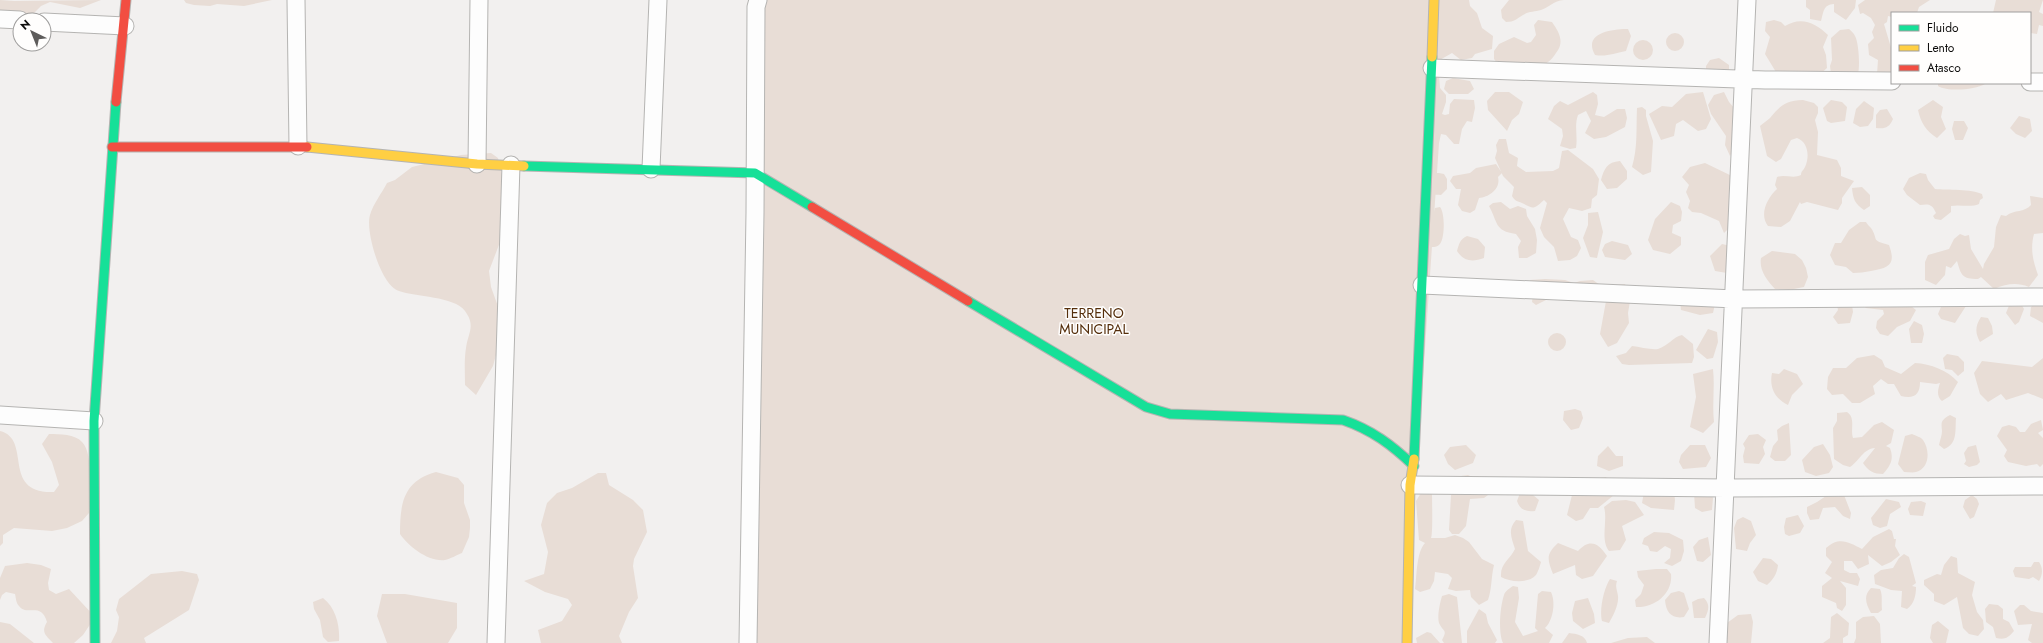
<svg xmlns="http://www.w3.org/2000/svg" width="2043" height="643" viewBox="0 0 2043 643" font-family="Jost,sans-serif">
  <rect width="100%" height="100%" fill="#f2f0ef"/>
  <!-- green -->
  <path fill="#e8ddd6" d="M0 0 14 1 101 0 80 8 50 2 41 6 27 20 0 22Z
    M184 0H272L244 6 217 4 210 6 194 5 186 3Z
    M760 0H1469L1470 6 1477 13 1482 28 1493 36 1492 49 1475 54 1472 58 1461 60 1452 53 1438 61 1440 88 1446 95V102L1442 114 1445 115 1449 114 1450 104 1454 99 1474 100 1475 108 1472 122 1467 121 1462 129 1459 144H1454L1446 135 1441 134 1439 143 1405 643H754Z
    M1509 0H1564C1553 1 1550 7 1541 10 1535 12 1529 11 1523 15 1516 19 1515 22 1506 22L1502 18 1501 10Z
    M1806 0H1856L1855 8 1846 20 1834 12V4C1823 5 1824 11 1821 21L1810 19V10L1806 7Z
    M1865 0H1930L1919 7 1917 13H1892V17L1888 16 1887 22 1884 24 1892 51V71L1885 76 1877 74 1878 60 1869 55 1868 44 1874 38 1872 32 1875 25 1871 18 1863 13 1860 14 1858 5Z
    M1996 0H2043L2039 12 2043 14V26L2039 25 2037 34 2030 33V13H1993Z
    M1538 20 1552 22C1559 32 1565 42 1556 53 1554 56 1551 60 1548 62 1540 69 1510 65 1499 65L1494 59V51L1499 44 1514 37 1527 43 1531 42 1536 35 1534 25Z
    M1774 20 1781 22 1785 26C1801 16 1816 23 1828 35L1823 47 1826 55 1827 68 1818 76 1779 77 1765 54 1770 37 1765 31 1766 22Z
    M1628 29 1631 36 1626 51C1614 53 1607 57 1595 55 1582 32 1614 29 1628 29Z
    M1849 29C1851 31 1854 33 1855 36 1859 43 1860 67 1858 74H1831L1830 66 1832 60 1831 38 1840 30Z
    M1666 42a9 9 0 1 1 18 0a9 9 0 1 1-18 0Z
    M1633 50a10 10 0 1 1 20 0a10 10 0 1 1-20 0Z
    M1719 58 1729 65V71L1706 70V66L1710 60Z
    M1453 78 1470 81 1474 89 1468 94H1449L1444 89 1446 81Z
    M1938 83H1985V84C1975 90 1948 92 1938 86Z
    M1495 92H1509L1523 102 1519 114 1512 120 1507 131 1488 110 1487 101Z
    M1593 92 1597 95 1598 104 1595 115 1604 117 1617 109H1625L1627 118 1625 127 1606 137 1594 139 1585 133 1591 121 1586 111 1578 115C1574 126 1578 136 1576 148L1570 149 1560 146 1563 136 1562 129 1548 119 1554 106 1560 101 1568 105Z
    M1703 92 1711 119 1706 129 1698 131 1683 120 1676 124 1674 136 1661 140 1649 114 1662 106 1672 107 1686 94Z
    M1724 92 1729 102 1735 109C1732 121 1736 120 1738 131 1739 140 1734 148 1730 156L1725 145 1726 136 1711 114 1708 105 1714 95Z
    M1803 100 1814 103 1818 107V113L1815 120 1818 132 1817 155 1837 160 1841 168V176L1854 181 1842 198V203L1838 210 1807 202 1801 204 1800 202 1790 221 1781 227 1768 226C1759 215 1767 198 1777 189L1775 185 1777 177C1785 174 1793 179 1801 175 1801 171 1803 171 1805 167 1810 156 1808 142 1797 138L1791 140 1781 159 1776 162 1767 156 1760 126C1763 123 1767 121 1770 118 1781 105 1785 101 1803 100Z
    M1831 100 1842 102 1847 107 1845 121 1831 123 1827 121 1823 108Z
    M1933 100 1943 107 1941 117 1946 129 1937 138C1926 131 1921 123 1918 110Z
    M1864 101 1874 108 1873 119 1868 126 1860 127 1853 123 1856 109Z
    M1642 107 1646 110V116L1653 141 1651 172 1643 175 1632 167C1638 147 1636 128 1637 108Z
    M1887 109 1893 119C1889 128 1885 129 1876 128V115L1880 110Z
    M2019 116 2030 119 2032 131 2025 138 2016 134 2010 128Z
    M1954 121H1964L1968 128 1963 140H1955L1952 129Z
    M1499 139H1506L1509 153 1518 158 1517 166 1526 172 1553 171 1559 168 1562 151 1568 150 1593 169 1599 179 1597 195 1592 199 1591 208 1582 211 1569 208 1563 219 1571 237 1578 240 1581 248 1577 256 1570 260 1558 261 1554 247 1544 237 1540 228 1547 203 1544 200C1533 210 1534 209 1522 203 1517 201 1515 201 1512 196L1514 187 1503 176 1495 158 1497 151 1496 145Z
    M491 153 498 158 506 191 505 229 489 271 491 287 500 312 497 351 493 366 476 395 465 385C465 373 464 360 466 348 468 333 476 326 465 311 454 296 415 297 399 291 381 286 365 231 370 215 373 204 382 193 387 183L395 180 412 167 461 155Z
    M1620 161 1627 171V179L1617 188 1607 189 1601 180C1604 169 1607 162 1620 161Z
    M1705 163 1734 177 1729 228 1724 233 1719 221 1701 213 1692 212 1688 208 1690 201 1686 192 1689 185 1682 177 1690 167Z
    M1496 164 1502 173 1498 177C1501 189 1489 197 1479 198L1475 210 1470 213 1462 211 1458 205 1461 189H1456L1450 181 1453 176 1470 173 1476 168Z
    M1434 172 1444 174 1447 179V189L1441 195 1432 194Z
    M1920 173 1926 174 1928 180 1935 189C1947 190 1972 189 1982 194L1983 198 1980 200 1979 204C1970 208 1961 204 1951 206V212L1941 220 1935 219 1933 216 1936 213C1932 204 1929 204 1920 205L1907 195 1903 189 1909 178Z
    M1862 187 1870 195V206L1864 210C1855 204 1853 199 1852 188Z
    M2030 196 2043 198V233L2034 234C2030 249 2033 261 2038 275L2029 287C2016 282 2007 284 1994 289L1981 277 1978 279C1962 279 1961 275 1957 261L1951 268 1946 266 1945 275 1936 285 1925 280V262L1928 255 1949 249 1954 239 1960 234 1965 236 1969 235 1971 249 1983 269 1984 264 1994 247 1996 227 2001 215 2006 216C2015 209 2024 213 2031 205Z
    M1501 202 1510 209 1518 206 1526 209 1527 216 1535 229 1537 240 1536 253 1527 258H1519L1518 247 1521 241 1516 234C1494 231 1498 222 1489 206L1493 203Z
    M1671 202 1680 206 1682 212 1681 221 1673 225 1672 233 1681 237V245L1670 254 1653 250 1648 240 1655 219Z
    M1440 207C1445 213 1445 237 1440 244 1437 248 1432 247 1428 247L1435 208Z
    M1598 212 1603 232 1597 258 1590 257 1583 238 1588 225V213Z
    M1860 222H1866C1867 224 1869 226 1871 228 1879 240 1870 240 1889 245 1896 264 1890 268 1871 271 1865 272 1859 273 1853 273L1846 267 1835 265 1830 255 1835 243H1841L1849 230Z
    M1467 236 1478 239 1485 247 1484 258C1473 262 1464 262 1457 251 1459 244 1460 239 1467 236Z
    M1612 241 1628 245 1632 254 1625 260 1605 257 1602 250 1605 244Z
    M1722 244 1731 246 1727 273 1715 271 1710 256Z
    M1772 251 1795 254 1802 260 1806 268 1808 277 1804 287 1789 290 1775 289C1766 279 1759 270 1761 258Z
    M1545 279 1565 280 1574 283 1580 281 1593 280 1600 285 1552 297 1536 305 1532 302 1534 286 1530 280Z
    M1625 284 1630 301 1628 313 1629 323 1617 343 1608 347 1600 334 1606 301 1611 287 1615 285Z
    M1680 301 1715 304 1713 313 1700 315 1681 310Z
    M1965 301 1966 306 1955 323 1941 319 1938 314 1943 302Z
    M2020 302 2024 309 2019 322 2015 325 2006 313 2010 303Z
    M2037 302 2043 304V323L2030 316 2031 307Z
    M1861 304 1911 306 1916 310 1910 321 1897 327 1888 336 1880 334 1876 328 1877 321 1884 314 1883 310 1866 308Z
    M1837 305H1852L1853 312 1850 323 1838 324 1833 317 1838 310Z
    M1981 317 1988 318 1992 326 1993 334 1980 342C1975 333 1975 326 1981 317Z
    M1914 321 1922 325 1924 334 1922 343H1911L1909 329Z
    M1708 329 1717 332 1718 342 1713 358 1707 359 1696 350Z
    M1548 342a9 9 0 1 1 18 0a9 9 0 1 1-18 0Z
    M1682 335 1693 344 1694 357 1692 363 1629 365 1622 364 1616 356 1626 353 1632 346C1640 347 1651 350 1658 349 1668 346 1673 337 1682 335Z
    M1947 354 1958 356 1964 362V371L1958 376 1952 370 1945 369 1943 358Z
    M1874 355 1882 360 1885 367 1901 374 1915 363C1931 364 1947 370 1958 382L1950 396 1942 401C1936 396 1938 389 1940 383L1936 384 1920 382C1920 395 1914 399 1901 396L1894 384H1888L1881 379 1873 386 1875 394 1860 403H1852L1843 394 1832 395 1827 389 1828 377 1833 368H1846L1857 358Z
    M2043 358V399L2028 393 2006 400 2001 394 1988 402 1980 394 1974 373 1982 361 2032 367Z
    M1713 369C1715 387 1712 404 1714 422L1703 433 1690 427 1696 397 1693 374Z
    M1784 369 1797 374 1803 384 1792 395 1788 405C1775 399 1769 387 1772 373L1779 374Z
    M1575 409 1581 411 1583 418 1579 428 1571 430 1563 420 1564 411Z
    M1847 412C1856 418 1850 429 1853 438L1862 437 1874 425 1882 422 1894 430 1891 443 1886 446 1890 448C1894 459 1891 465 1883 474 1874 474 1868 471 1863 463L1875 448C1863 449 1860 460 1850 467L1843 465 1834 459 1833 428 1837 421V413Z
    M1950 415 1956 418C1955 430 1958 444 1944 449L1939 445C1940 440 1942 435 1942 431 1941 422 1941 420 1950 415Z
    M2041 420 2043 430 2038 433 2043 438V464L2040 467 2037 464 2026 466 2008 462 2004 456 2007 450 1997 436 2002 427 2009 425 2016 427 2020 432H2025L2031 424Z
    M1789 423 1791 455 1785 461H1775L1770 457 1773 446 1778 440 1777 430 1782 426Z
    M0 431C33 439 0 494 54 492L59 485 52 462 42 444 49 434C60 434 75 434 82 442 94 453 89 496 89 513L82 521 67 528 52 531 14 528 3 535V543L0 546Z
    M1758 434 1766 440 1763 447 1765 454 1759 464 1744 463 1743 456 1745 448 1743 444 1749 435Z
    M1912 434C1916 436 1921 437 1923 440 1930 450 1930 468 1916 472 1913 473 1908 472 1904 472L1898 464 1905 436Z
    M1823 444 1830 455 1833 467 1829 473 1816 476 1805 472 1802 460 1814 447Z
    M1466 445 1476 455 1473 463 1455 470 1448 464 1444 455 1450 447Z
    M1690 445H1705L1711 458 1706 467 1683 469 1679 462 1681 455Z
    M1976 445 1980 462 1977 465 1969 467 1964 464 1966 461 1964 453 1968 447Z
    M1608 446 1616 456H1623V466L1609 471 1597 466 1598 456Z
    M436 472 458 478 464 485V503L470 520V528L469 537 462 553C457 555 450 559 445 560 428 562 408 546 400 534 400 504 403 481 436 472Z
    M598 473H606L609 485 633 500 643 510 647 532 634 559 633 566 638 598 629 612 619 636 622 643H541L538 630 562 621 572 605 568 599 545 592 524 581 544 574 548 552 541 525 547 503 557 493 572 488Z
    M1468 475 1479 480 1488 495 1484 498 1470 499 1466 526 1459 534H1452L1449 530 1451 495 1461 476Z
    M1606 477 1614 495 1598 508H1590L1583 519 1576 521 1567 515 1572 495 1579 482Z
    M1432 491C1432 499 1433 534 1431 538H1445L1455 535 1463 538 1469 542 1482 559 1494 565C1491 577 1492 589 1488 600L1479 605 1471 597 1470 590 1456 591 1448 589 1452 578 1448 574 1435 572 1434 581 1430 589 1420 592 1415 589C1417 576 1416 553 1425 543L1419 540 1416 501 1421 493Z
    M1709 491 1713 498 1712 510 1702 512 1695 508 1694 493Z
    M1644 492H1674L1675 500 1674 510 1651 508 1642 503Z
    M1520 493 1533 495 1539 500 1535 511C1526 512 1520 510 1517 501Z
    M1844 495 1851 513 1850 519 1843 516 1835 507 1823 508 1819 519 1810 520 1807 513V507L1817 502 1826 496Z
    M1972 495 1977 499 1979 504 1974 517 1970 519 1963 507 1965 500Z
    M1886 499 1899 502 1901 507 1890 514 1887 526 1880 528 1873 525 1871 518Z
    M1626 500 1635 502 1644 515 1622 526 1626 540 1620 550 1609 551C1600 540 1608 521 1604 507L1612 501Z
    M1921 501 1926 503 1923 516 1910 515 1908 509 1911 502Z
    M1798 515 1804 526 1800 533 1789 536 1785 534 1784 527 1786 518Z
    M1743 517 1751 521 1756 535 1750 543 1747 551 1736 549 1734 528 1737 520Z
    M1516 520 1523 521 1528 551 1541 562C1540 566 1538 572 1536 575 1528 584 1510 582 1501 577 1500 563 1510 560 1515 549 1512 539 1507 530 1516 520Z
    M1889 529 1892 531 1894 539H1896L1895 546 1900 555 1891 562 1882 566 1868 555 1869 564 1858 569 1852 561H1844V570L1850 573H1857L1860 579 1858 586 1840 581 1846 588V605L1842 611 1837 608 1836 603 1822 597V586L1832 578 1825 573 1832 562 1826 556V548C1839 536 1849 542 1862 549L1873 537Z
    M1654 532 1669 533 1683 540 1684 551 1681 561 1672 566 1664 563 1670 558 1671 549 1665 546 1657 552 1650 551 1648 546 1642 544 1644 538Z
    M1708 537 1711 555 1703 562 1697 561 1693 547 1699 540Z
    M1558 543 1578 551C1589 539 1598 542 1607 556L1593 576 1582 579 1576 575 1575 565 1553 574C1547 559 1546 554 1558 543Z
    M1904 554 1909 557 1916 583 1912 586 1916 587C1916 596 1914 604 1907 609L1901 607 1902 591 1891 590 1875 584 1874 575 1881 570 1893 568 1899 558Z
    M1951 556 1957 558 1958 573 1975 582 1972 595 1977 612 1983 620 1984 629 1978 636 1969 634 1963 628 1957 597 1944 605 1934 601V594L1924 585V580L1937 574 1941 575 1944 565Z
    M1763 558 1771 559 1778 565C1777 574 1773 580 1767 585L1758 581 1753 572Z
    M2034 562H2039C2043 568 2043 574 2039 581L2033 577 2029 579 2015 577 2013 571 2015 567H2031Z
    M27 563 41 565 51 569 48 583 49 590 56 594 69 589 95 617 83 635 74 643H53C45 635 41 632 47 622 41 601 27 617 19 606 16 603 16 598 15 594L6 592 2 595 0 600V578L5 566Z
    M1656 569H1667L1671 574C1673 593 1655 608 1636 607L1635 600 1641 594 1644 585 1638 577 1637 571Z
    M182 571 197 574 199 580 189 610 144 638 146 643H111L117 631 119 617 116 610 119 599 151 574Z
    M1610 579 1617 581C1615 587 1617 589 1618 596 1619 605 1613 616 1609 623L1602 621C1599 610 1604 588 1610 579Z
    M1513 586 1518 587 1519 598 1515 622 1523 636 1538 631 1535 628 1538 594 1542 591 1551 592C1556 602 1553 621 1545 628L1553 635 1549 643H1503C1498 632 1500 607 1504 595 1505 591 1510 588 1513 586Z
    M1871 588 1880 589C1883 596 1881 602 1882 610L1878 613H1871C1866 604 1863 596 1871 588Z
    M1679 591 1684 593 1689 609 1684 617C1672 619 1666 613 1665 600L1671 593Z
    M382 594H405L457 603V628L448 643H387L377 616Z
    M1449 594 1457 597 1462 643H1444L1442 640C1448 629 1443 632 1439 623 1437 616 1440 603 1442 596Z
    M323 598C336 608 340 626 339 641L328 642 323 637 320 620 314 609 313 602Z
    M1588 598 1594 614 1595 623 1583 629 1573 621 1572 613 1575 601Z
    M1704 598C1710 604 1709 610 1705 618H1694L1692 602 1698 599Z
    M1989 604 1998 605 2003 609V619L2009 622 2014 631C2008 638 2005 640 1996 638L1993 627 1986 622 1985 609Z
    M2020 605H2024L2031 611 2043 613V643H2032L2028 640 2032 624 2018 625 2014 611Z
    M1479 609 1486 614 1488 623 1497 640 1495 643H1467V631Z
    M1837 613 1849 623 1848 635 1843 638V643H1823L1830 638 1831 617Z
    M1751 614 1753 622 1751 643H1727V623L1738 615Z
    M1874 616 1880 624 1881 643H1854L1856 638V622L1863 617Z
    M1938 621 1949 630 1946 643H1933L1930 638 1932 625Z
    M0 622 10 624 34 643H0Z
    M1427 632 1431 633 1440 643H1417L1416 638Z
    M1569 633C1577 634 1585 635 1587 643H1562Z
    M1647 637 1655 643H1611L1628 638Z"/>
  <g fill="none" stroke-linecap="round" stroke-linejoin="round">
    <!-- street casing -->
    <g stroke="#b5b4b2" stroke-width="19">
      <path id="street" d="M296 0 298 146
        M0 19 20 20
        M44 22 125 26
        M1432 68 1765 80 1892 81
        M2030 82H2043
        M477 164 479 0
        M651 169 658 0
        M1422 285 1735 299 2043 297
        M0 415 94 421
        M1410 485 1726 488 2043 486
        M496 643 511 165
        M748 643 755 213 756 7 758 0
        M1718 643 1747 0"/>
    </g>
    <!-- fast casing -->
    <g stroke="#b5b4b2" stroke-width="11">
      <path id="fast" d="M524 166 755 173 812 207
        M968 301 1146 407 1170 414 1343 420C1372 430 1392 445 1414 466
        M1414 459 1432 57
        M95 643 94 421 116 102"/>
    </g>
    <!-- slow casing -->
    <g stroke="#b5b4b2" stroke-width="11">
      <path id="slow" d="M1432 57 1434 0
        M307 147 477 164 524 166
        M1407 643 1410 485 1414 459"/>
    </g>
    <!-- jam casing -->
    <g stroke="#b5b4b2" stroke-width="11">
      <path id="jam" d="M116 102 126 0
        M112 147H307
        M812 207 968 301"/>
    </g>
    <!-- street -->
    <use href="#street" stroke="#fdfdfd" stroke-width="17"/>
    <!-- fast -->
    <use href="#fast" stroke="#16e098" stroke-width="9"/>
    <!-- slow -->
    <use href="#slow" stroke="#ffcf43" stroke-width="9"/>
    <!-- jam -->
    <use href="#jam" stroke="#f24e42" stroke-width="9"/>
  </g>
  <g text-anchor="middle" dominant-baseline="central" stroke-width="3" stroke-linejoin="round" paint-order="stroke">
    <!-- park labels -->
    <g font-size="14" fill="#552e0b" stroke="#fffefd">
      <text x="1094" y="313">TERRENO<tspan x="1094" dy="16">MUNICIPAL</tspan></text>
    </g>
  </g>
  <!-- legend -->
  <rect x="1891" y="12" width="140" height="72" fill="#fffefd" stroke="#9f9e9d"/>
  <rect x="1899" y="25" width="20" height="6" fill="#16e098" stroke="#9f9e9d"/>
  <text x="1927" y="32" font-size="12" fill="#0e0d0c">Fluido</text>
  <rect x="1899" y="45" width="20" height="6" fill="#ffcf43" stroke="#9f9e9d"/>
  <text x="1927" y="52" font-size="12" fill="#0e0d0c">Lento</text>
  <rect x="1899" y="65" width="20" height="6" fill="#f24e42" stroke="#9f9e9d"/>
  <text x="1927" y="72" font-size="12" fill="#0e0d0c">Atasco</text>
  <!-- north arrow -->
  <g transform="translate(32 32) rotate(317)"><circle r="19" fill="#fffefd" stroke="#9f9e9d"/>
  <path d="M0-3L7 15L0 10L-7 15Z" fill="#5e5c5b"/>
  <text y="-6" font-size="11" font-weight="bold" text-anchor="middle" fill="#0e0d0c">N</text>
  </g>
</svg>
